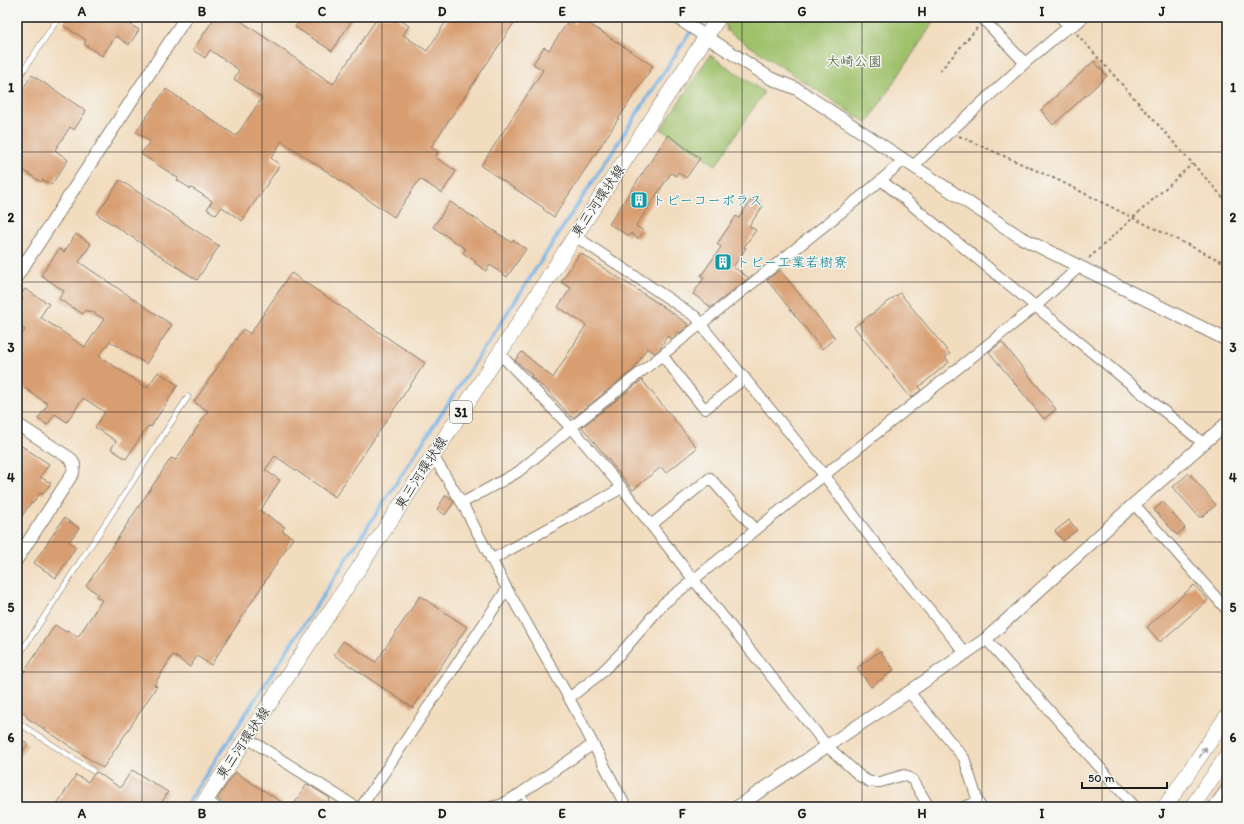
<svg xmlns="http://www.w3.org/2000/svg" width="1244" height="824" viewBox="0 0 1244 824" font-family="Itim,'Klee One',sans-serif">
  <rect width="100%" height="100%" fill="#f6f6f2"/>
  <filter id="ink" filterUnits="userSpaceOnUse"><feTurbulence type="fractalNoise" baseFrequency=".025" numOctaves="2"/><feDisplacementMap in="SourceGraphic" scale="8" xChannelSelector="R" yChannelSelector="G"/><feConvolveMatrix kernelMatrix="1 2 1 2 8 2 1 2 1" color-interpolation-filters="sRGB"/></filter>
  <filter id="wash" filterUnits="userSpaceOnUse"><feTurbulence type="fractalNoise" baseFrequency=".012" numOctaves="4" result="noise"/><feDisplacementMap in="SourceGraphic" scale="16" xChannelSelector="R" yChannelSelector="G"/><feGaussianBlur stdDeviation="0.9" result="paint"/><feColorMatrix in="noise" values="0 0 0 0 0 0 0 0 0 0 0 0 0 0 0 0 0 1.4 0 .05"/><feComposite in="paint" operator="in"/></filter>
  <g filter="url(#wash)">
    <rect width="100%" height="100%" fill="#f2dcbe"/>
    <!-- green -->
    <path fill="#9fc16a" stroke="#5e6e43" d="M728 17H937L867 123 727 31 725 22Z
      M710 55 764 92 716 165 661 129Z"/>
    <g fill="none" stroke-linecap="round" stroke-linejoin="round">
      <!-- stream -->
      <path stroke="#73b4e7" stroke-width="3.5" d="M185 807 700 17"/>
    </g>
    <g id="blocks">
      <!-- building -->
      <path fill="#d89d6f" d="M70 17H119L139 30 129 45 116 36 102 56 84 44 86 40 64 26Z
        M215 17H235L333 84 378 17H396L409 26 403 35 427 51 449 17H518L431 147 438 152 435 157 456 171 442 193 420 179 394 217 282 141 271 158 280 165 242 221 222 207 216 215 207 209 212 201 192 188 191 189 177 180 178 178 141 154 150 141 136 132 166 89 236 136 262 98 234 79 239 70 210 50 205 58 193 50Z
        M302 17H354L332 51 295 27Z
        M579 17 653 66 554 217 543 209 544 208 481 166 543 70 533 64 544 47 549 50 569 20 574 24Z
        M1094 61 1107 76 1053 125 1041 110Z
        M32 75 86 111 74 130 70 127 55 150 68 160 51 185 43 180 41 182 17 166V98Z
        M668 135 700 158 686 178 678 172 676 176 671 173 636 226 644 231 638 239 631 233 629 236 609 224Z
        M120 180 219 246 197 280 97 214Z
        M752 199 763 206 749 226 756 230 744 247 746 248 733 267 749 278 710 308 707 304 693 294 704 278 701 276 721 247 717 244 736 216 739 218Z
        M450 202 511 242 513 240 526 249 507 277 490 265 486 271 475 263 476 262 463 253 466 249 433 227Z
        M76 234 91 244 79 262 172 325 146 364 110 341 99 356 147 388 158 372 178 385 151 427 148 426 126 459 111 449 116 441 95 427 105 412 83 398 67 422 55 414 47 425 38 419 48 404 17 383V342L25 330 17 324V308L23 299 19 297 25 289 49 304 40 317 85 347 104 319 89 310 88 312 86 310 83 314 59 299 64 291 41 275 59 249 64 252Z
        M580 253 667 309 689 325 680 333 678 332 672 339 667 336 659 350 655 353 647 348 634 369 574 417H571L548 391 531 377 532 375 515 360 522 352 553 378 586 325 558 307 571 288 561 282Z
        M780 270 835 338 822 349 767 280Z
        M291 273 425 363 335 497 275 456 265 470 280 480 260 511 285 527 282 531 293 538 211 665 197 656 190 667 173 655 154 685 157 686 103 768 26 717 27 715 17 708V683L55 625 66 632 67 630 78 637 102 600 96 597 98 594 86 586 171 458 176 460 208 411 194 402 243 329 250 334Z
        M900 293 950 354 945 357 949 362 919 387 921 390 911 398 854 327Z
        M1002 342 1056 409 1044 419 989 352Z
        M642 380 697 448 666 473 661 467 633 490 582 427Z
        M17 443 49 464 40 477 51 483 43 494 40 493 32 504 31 503 17 523Z
        M1189 473 1216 505 1202 517H1199L1173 487Z
        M446 495 452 499 454 502 445 515 437 509Z
        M1163 502 1185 528 1177 535 1154 510Z
        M64 518 79 528 69 542 76 547 56 578 34 563Z
        M1069 520 1077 530 1063 541 1055 531Z
        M1194 585 1208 600 1160 642 1147 627Z
        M420 596 467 627 413 708 334 655 343 641 376 662Z
        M880 651 894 670 871 687 857 668Z
        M17 737 28 744 17 760Z
        M132 770 168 792 159 807H55L76 775 88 782 93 775 97 772 120 788Z
        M235 772 289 807H230L217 799Z
        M307 784 330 798 325 807H292Z"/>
    </g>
  </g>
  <g filter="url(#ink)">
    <use href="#blocks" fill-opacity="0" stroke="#877c6d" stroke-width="1"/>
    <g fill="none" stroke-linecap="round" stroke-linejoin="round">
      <!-- service casing -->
      <g stroke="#877c6d" stroke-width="6">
        <path id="service" d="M17 80 59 17
          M17 658 188 397
          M17 722 93 771
          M521 793 531 807"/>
      </g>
      <!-- minor casing -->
      <g stroke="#877c6d" stroke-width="12">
        <path id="minor" d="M985 17 983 19 1025 63
          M1060 17 1070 27
          M913 166 1025 63 1063 31 1076 24 1084 17
          M881 180 1204 444
          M575 236 696 317 706 331 824 475 870 537 966 654
          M499 353 577 434 622 488 693 579 827 746 861 777 870 782H880L904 775 913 780 929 807
          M662 355 701 405 705 409 745 378
          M433 456 462 503 507 589 569 698 626 807
          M462 503 518 472 577 423 873 187 904 160
          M1134 504 1227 610
          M651 525 710 478 756 530
          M491 560 622 488
          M986 639 1135 807
          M909 692 964 758 978 802 981 807
          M569 698 600 674 622 652 663 604 1036 306 1079 267
          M247 738 356 807
          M205 800 216 807
          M361 807 507 589
          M491 807 501 805 521 793 592 745
          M964 807 978 802
          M1213 807 1227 788"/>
      </g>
      <!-- tertiary casing -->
      <g stroke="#877c6d" stroke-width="14">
        <path id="tertiary" d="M676 17 770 78 797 89 1020 237 1227 340
          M17 276 186 17
          M17 424 71 459 74 465 73 473 17 559
          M737 807 827 746 909 692 986 639 1134 504 1227 423"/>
      </g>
      <!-- primary casing -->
      <g stroke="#877c6d" stroke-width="16">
        <path id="primary" d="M201 807 433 456 575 236 719 17
          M1165 807 1227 716
          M1192 807 1227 756"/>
      </g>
      <!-- path -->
      <path stroke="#877c6d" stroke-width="2" stroke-dasharray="3 3" stroke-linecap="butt" d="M1077 34 1227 202
        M940 71 977 28
        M959 136 1060 181 1133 218 1227 264
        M1089 258 1192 164"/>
      <!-- service -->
      <use href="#service" stroke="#fff" stroke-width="5"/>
      <!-- minor -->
      <use href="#minor" stroke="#fff" stroke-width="10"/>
      <!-- tertiary -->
      <use href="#tertiary" stroke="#fff" stroke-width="12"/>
      <!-- primary -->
      <use href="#primary" stroke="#fff" stroke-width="15"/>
    </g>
    <!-- one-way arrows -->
    <defs><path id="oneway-shaft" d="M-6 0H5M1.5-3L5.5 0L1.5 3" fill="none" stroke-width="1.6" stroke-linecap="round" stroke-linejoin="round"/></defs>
    <use stroke="#999" href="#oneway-shaft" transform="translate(1203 752) rotate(-56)"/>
  </g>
  <!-- grid -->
  <path fill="none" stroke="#1c1c1c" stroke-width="1" stroke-opacity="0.55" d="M142 17V807M262 17V807M382 17V807M502 17V807M622 17V807M742 17V807M862 17V807M982 17V807M1102 17V807M17 152H1227M17 282H1227M17 412H1227M17 542H1227M17 672H1227"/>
  <!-- icons -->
  <defs>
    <g id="building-square" transform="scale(0.9)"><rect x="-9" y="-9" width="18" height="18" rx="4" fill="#0f9aa8" stroke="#f6f6f2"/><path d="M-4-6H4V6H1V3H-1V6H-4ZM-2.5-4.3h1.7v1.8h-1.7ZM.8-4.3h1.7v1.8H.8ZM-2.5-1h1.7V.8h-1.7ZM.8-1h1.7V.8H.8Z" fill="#fff"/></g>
  </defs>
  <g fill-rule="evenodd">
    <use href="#building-square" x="639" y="200"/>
    <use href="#building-square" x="723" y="262"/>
  </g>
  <g text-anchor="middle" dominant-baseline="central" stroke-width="3" stroke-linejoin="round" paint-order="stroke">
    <!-- shield labels -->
    <rect fill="#f6f6f2" stroke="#5d5d5c" stroke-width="1" x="450" y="401" width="22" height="22" rx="3"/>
    <g font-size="13" font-weight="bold" fill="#1c1c1c">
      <text x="461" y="412">31</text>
    </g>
    <!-- park labels -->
    <g font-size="14" fill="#4a5637" stroke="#f6f6f2">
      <text x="854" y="61">大崎公園</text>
    </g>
    <!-- culture labels -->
    <g font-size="14" fill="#0d838f" stroke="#f6f6f2" text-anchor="start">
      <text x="652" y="200">トピーコーポラス</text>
      <text x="736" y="262">トピー工業若樹寮</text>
    </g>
    <!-- street labels -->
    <g font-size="14" fill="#1c1c1c" stroke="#f6f6f2">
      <text transform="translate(598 201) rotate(-56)">東三河環状線</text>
      <text transform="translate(421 473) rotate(-57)">東三河環状線</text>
      <text transform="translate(243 743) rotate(-56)">東三河環状線</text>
    </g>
  </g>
  <!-- margin -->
  <rect width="1244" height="824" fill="none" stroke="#f6f6f2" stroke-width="44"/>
  <!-- scale -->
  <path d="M1082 782v6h85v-6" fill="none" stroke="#1c1c1c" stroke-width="2"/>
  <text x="1088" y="782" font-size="12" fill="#1c1c1c" stroke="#f6f6f2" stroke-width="3" paint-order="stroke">50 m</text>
  <rect x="22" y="22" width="1200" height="780" fill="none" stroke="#1c1c1c" stroke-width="1.5"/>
  <g font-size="13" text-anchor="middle" font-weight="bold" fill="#1c1c1c">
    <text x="82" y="16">A</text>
    <text x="202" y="16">B</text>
    <text x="322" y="16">C</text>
    <text x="442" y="16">D</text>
    <text x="562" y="16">E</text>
    <text x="682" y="16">F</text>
    <text x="802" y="16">G</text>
    <text x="922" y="16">H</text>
    <text x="1042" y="16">I</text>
    <text x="1162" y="16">J</text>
    <text x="11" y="92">1</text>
    <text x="1233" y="92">1</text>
    <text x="11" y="222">2</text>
    <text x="1233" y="222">2</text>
    <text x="11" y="352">3</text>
    <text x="1233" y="352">3</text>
    <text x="11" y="482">4</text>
    <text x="1233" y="482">4</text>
    <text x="11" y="612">5</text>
    <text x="1233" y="612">5</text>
    <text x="11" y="742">6</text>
    <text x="1233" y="742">6</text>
    <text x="82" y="818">A</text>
    <text x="202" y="818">B</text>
    <text x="322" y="818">C</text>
    <text x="442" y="818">D</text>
    <text x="562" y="818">E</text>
    <text x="682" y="818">F</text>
    <text x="802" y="818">G</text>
    <text x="922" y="818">H</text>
    <text x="1042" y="818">I</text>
    <text x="1162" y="818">J</text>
  </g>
</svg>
